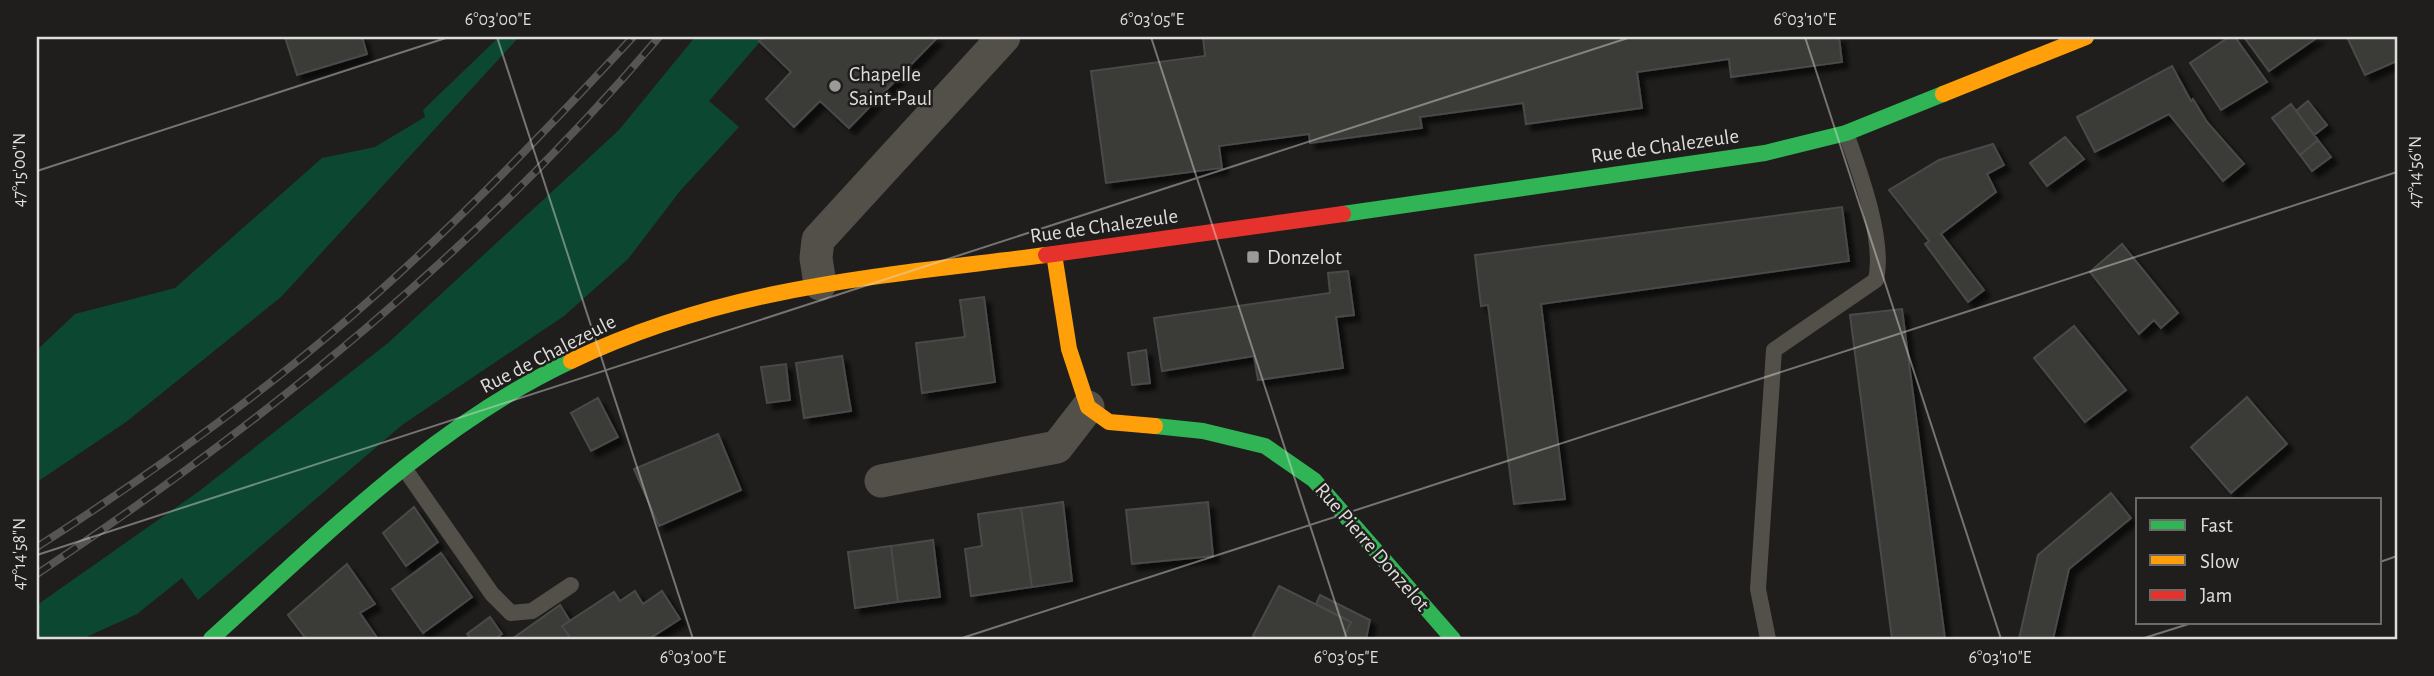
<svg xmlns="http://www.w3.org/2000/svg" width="2434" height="676" viewBox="0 0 2434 676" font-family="'Alegreya Sans',sans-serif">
  <defs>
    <filter id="shadow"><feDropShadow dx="6" dy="6" stdDeviation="2" flood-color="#0009"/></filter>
  </defs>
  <rect width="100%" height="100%" fill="#1f1e1d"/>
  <!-- green -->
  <path fill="#0c4831" d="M499 37H519L281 297 126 422 37 482V350L75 314 175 288 322 158 375 147 425 117 423 110Z
    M695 37H764L709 101 739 127 680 191 628 259 564 316 402 425 198 600 182 578 137 614 82 639H37V605L198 492 388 343 619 130Z"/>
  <!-- building -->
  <path fill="#3b3a39" stroke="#4a4a49" stroke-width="2" filter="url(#shadow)" d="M285 37H362L367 54 297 75Z
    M764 37H934L936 39 849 128 820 101 794 127 766 99 791 72 759 41Z
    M1203 37H1839L1842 62 1731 77 1729 59 1637 72 1642 108 1526 124 1523 103 1420 117 1422 128 1310 143 1309 134 1219 146 1222 168 1106 183 1091 71 1205 56Z
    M2229 37H2235L2267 82 2221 110 2190 63Z
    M2244 37H2318L2269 71Z
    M2347 37H2397V61L2365 75Z
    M2172 66 2191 101 2193 99 2207 122 2244 164 2223 181 2169 114 2095 152 2077 117Z
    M2308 101 2327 125 2314 135 2296 111Z
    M2291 104 2318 140 2300 155 2272 118Z
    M2065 137 2084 159 2047 186 2030 163Z
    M2318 140 2331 157 2312 171 2300 155Z
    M1993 144 2004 165 1987 174 1996 192 1941 234 1984 290 1968 302 1925 244 1929 241 1889 190 1939 160Z
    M1842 207 1849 261 1541 304 1565 499 1514 504 1488 305 1481 306 1475 255Z
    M2122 244 2178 313 2161 328 2154 320 2139 334 2090 272Z
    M1348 271 1354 315 1336 317 1343 368 1258 380 1254 356 1162 371 1154 318 1330 293 1328 273Z
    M984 297 995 382 922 393 916 343 965 337 960 300Z
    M1902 309 1945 639H1892L1850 315Z
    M2074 326 2126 390 2085 422 2034 358Z
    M1146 350 1150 383 1132 385 1128 353Z
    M842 356 851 411 804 418 796 363Z
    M786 364 790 400 767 403 761 367Z
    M2247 397 2287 444 2231 493 2191 447Z
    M598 398 618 437 591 451 571 413Z
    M718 434 741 490 659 526 634 469Z
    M2111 493 2131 518 2069 569 2053 639H2019L2038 555Z
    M1063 502 1072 581 1032 587 1021 508Z
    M1208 502 1213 556 1132 564 1126 510Z
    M414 507 438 542 406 566 383 533Z
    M1021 508 1032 587 971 596 965 549 982 546 978 514Z
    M933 540 940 597 898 602 891 546Z
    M891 546 898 602 855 608 848 552Z
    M441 553 472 597 423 633 392 589Z
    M347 564 375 604 360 613 378 639H306L288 615Z
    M1279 586 1351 622 1343 639H1260L1253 636Z
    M635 591 643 604 662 591 680 619 649 639H571L562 626 614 592 620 601Z
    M1320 595 1370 620 1366 639H1343L1351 622 1316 604Z
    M560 605 570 621 562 626 571 639H512Z
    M490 617 502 634 495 639H471L467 634Z"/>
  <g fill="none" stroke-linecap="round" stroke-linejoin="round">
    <!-- lane -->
    <path stroke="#525048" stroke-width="16" d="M404 468 492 594 511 613 532 611 571 585
      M1768 639 1758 589 1774 350 1876 280C1885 240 1860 173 1846 133"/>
    <!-- street -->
    <path stroke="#525048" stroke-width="33" d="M820 284 816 258 818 240 1004 37
      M881 481 1057 447 1088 407"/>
    <!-- fast -->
    <path stroke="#30b455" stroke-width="16" d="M1343 214 1765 153 1846 133 1943 94
      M1155 426 1203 431 1265 446 1314 480 1453 639
      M211 639C322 539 434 425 571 361"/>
    <!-- slow -->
    <path stroke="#ff9f0a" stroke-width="16" d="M1943 94 2086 37
      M1054 254 1069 349 1088 407 1109 422 1155 426
      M571 361C729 286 876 277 1046 255"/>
    <!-- jam -->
    <path stroke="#e5322d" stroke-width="16" d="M1046 255 1343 214"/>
    <!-- rail casing -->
    <g stroke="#565553" stroke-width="8">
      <path id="rail" d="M37 547C145 478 250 403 348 319 449 232 542 135 633 37
        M37 574C267 421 480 248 659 37"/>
    </g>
    <!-- rail -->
    <use href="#rail" stroke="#201e1c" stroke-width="5" stroke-dasharray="16" stroke-linecap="butt"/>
  </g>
  <!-- ticks -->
  <path fill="none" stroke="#dedddc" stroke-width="2" stroke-opacity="0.45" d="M497 37 693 639M1151 37 1347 639M1805 37 2001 639M37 171 449 37M37 555 1631 37M2380 562 2397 556M37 631 39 639M959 639 2397 172M2141 639 2195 622"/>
  <!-- markers -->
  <g fill="#9b9a99" stroke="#201e1c" stroke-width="2.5">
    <circle cx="835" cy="86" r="7"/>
    <rect x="1246" y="250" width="14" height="14" rx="3.5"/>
  </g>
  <g text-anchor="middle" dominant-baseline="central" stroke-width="5" stroke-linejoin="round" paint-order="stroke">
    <!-- poi labels -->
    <g font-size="21" fill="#dedddc" stroke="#201e1c" text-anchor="start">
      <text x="849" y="74">Chapelle<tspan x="849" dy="24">Saint-Paul</tspan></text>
      <text x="1267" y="257">Donzelot</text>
    </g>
    <!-- street labels -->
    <g font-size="21" fill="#dedddc" stroke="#201e1c">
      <text transform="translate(1665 146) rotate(-8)">Rue de Chalezeule</text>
      <text transform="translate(1104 226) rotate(-8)">Rue de Chalezeule</text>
      <text transform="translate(548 354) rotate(-27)">Rue de Chalezeule</text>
      <text transform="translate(1372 547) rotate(49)">Rue Pierre Donzelot</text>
    </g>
  </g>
  <!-- border -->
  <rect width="2434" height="676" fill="none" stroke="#201e1c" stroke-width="77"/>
  <!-- legend -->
  <rect x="2136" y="498" width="245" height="126" fill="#201e1c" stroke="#6c6a69" stroke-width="2"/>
  <rect x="2150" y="520" width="35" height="10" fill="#30b455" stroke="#6c6a69" stroke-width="2"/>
  <text x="2200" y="532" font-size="21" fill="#dedddc">Fast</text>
  <rect x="2150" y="555" width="35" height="10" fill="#ff9f0a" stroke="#6c6a69" stroke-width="2"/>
  <text x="2200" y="568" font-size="21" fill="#dedddc">Slow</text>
  <rect x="2150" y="590" width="35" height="10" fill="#e5322d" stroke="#6c6a69" stroke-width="2"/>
  <text x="2200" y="602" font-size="21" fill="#dedddc">Jam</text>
  <rect x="38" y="38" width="2358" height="600" fill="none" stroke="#dedddc" stroke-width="2.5"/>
  <g font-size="18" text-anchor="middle" fill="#dedddc">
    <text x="498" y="25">6°03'00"E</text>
    <text x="1152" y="25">6°03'05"E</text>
    <text x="1805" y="25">6°03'10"E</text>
    <text transform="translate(19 170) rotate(-90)" y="6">47°15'00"N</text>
    <text transform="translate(2415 172) rotate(-90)" y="6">47°14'56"N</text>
    <text transform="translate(19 554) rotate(-90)" y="6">47°14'58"N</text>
    <text x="693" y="663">6°03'00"E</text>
    <text x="1346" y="663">6°03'05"E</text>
    <text x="2000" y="663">6°03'10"E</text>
  </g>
</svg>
